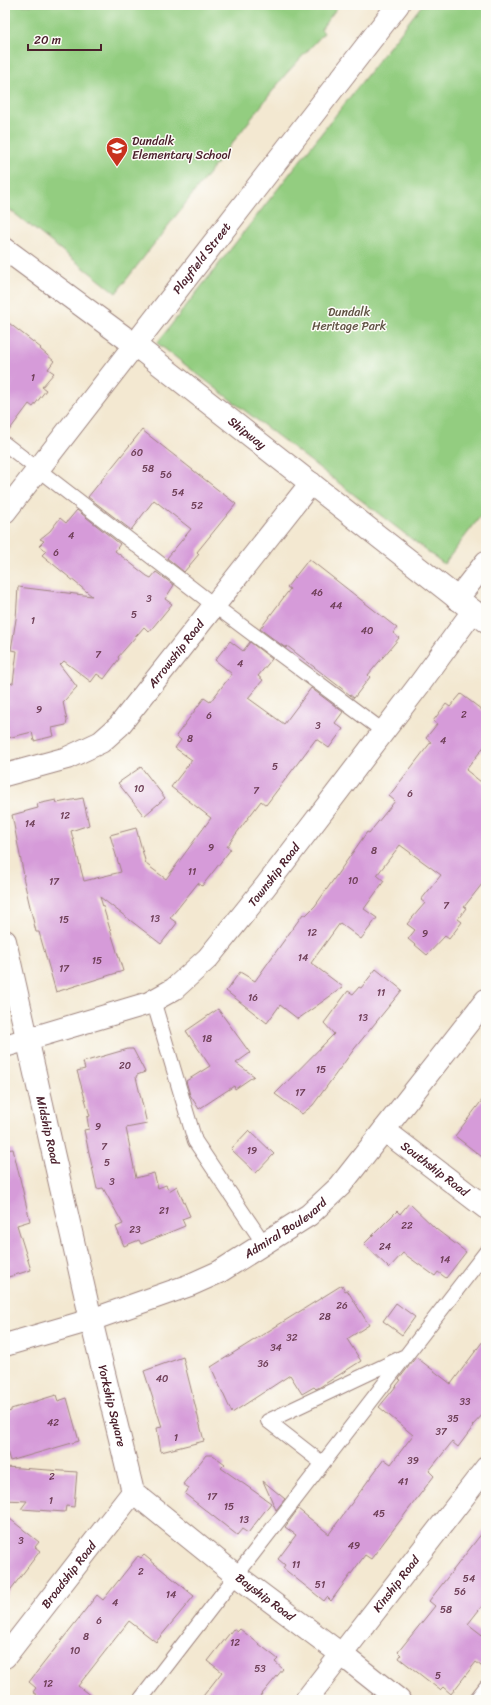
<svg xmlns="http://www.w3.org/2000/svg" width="491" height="1705" viewBox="0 0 491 1705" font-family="Sriracha,sans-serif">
  <rect width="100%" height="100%" fill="#fdfcf7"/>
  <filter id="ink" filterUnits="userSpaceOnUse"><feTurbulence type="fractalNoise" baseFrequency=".025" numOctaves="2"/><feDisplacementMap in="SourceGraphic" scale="8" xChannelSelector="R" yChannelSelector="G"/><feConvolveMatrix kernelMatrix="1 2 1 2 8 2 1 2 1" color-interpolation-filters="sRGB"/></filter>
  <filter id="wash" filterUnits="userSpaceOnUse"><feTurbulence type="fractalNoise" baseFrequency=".012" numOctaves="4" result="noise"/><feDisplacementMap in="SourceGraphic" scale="16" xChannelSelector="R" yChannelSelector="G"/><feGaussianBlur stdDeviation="0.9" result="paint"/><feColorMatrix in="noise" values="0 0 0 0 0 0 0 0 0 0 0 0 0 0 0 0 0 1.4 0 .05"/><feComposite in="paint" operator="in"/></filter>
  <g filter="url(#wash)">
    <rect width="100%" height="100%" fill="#f3e8d1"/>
    <!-- green -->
    <path fill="#93cd80" stroke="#6e7656" d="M5 5H339L321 29 324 33 285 75 116 293 5 206Z
      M422 5H486V509L444 564 157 343Z"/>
    <g id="blocks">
      <!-- building -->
      <path fill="#d69bd9" d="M5 320 41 348 40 349 54 361 48 369 54 373 42 387 46 390 33 407 29 404 5 436Z
        M142 430 236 504 197 552 199 554 184 572 167 558 191 529 154 500 131 530 88 497Z
        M77 510 120 544 115 551 147 576 151 578 156 572 174 585 165 599 172 604 149 632 144 627 118 657 119 659 104 679 97 674 91 682 64 661 60 665 77 687 63 702 67 721 66 725 52 728 54 736 34 741 32 732 8 738 5 722V685L13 683 17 651 11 650 16 619 18 587 92 596 42 555 46 551 39 546 44 541 40 539 50 531 60 518 66 523Z
        M309 559 397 628 393 633 399 638 368 675 370 677 354 698 287 646 286 648 283 646 260 629 290 589 287 587Z
        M230 641 243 651 250 642 272 659 258 676 263 680 248 698 284 724 311 688 343 712 335 723 343 729 329 748 316 739 266 805 261 801 233 838 227 847 231 849 202 886 198 883 170 918 177 923 161 944 100 897 123 971 56 992 39 932H36L23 877 24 876 12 815 38 808 37 804 56 800 57 803 83 798 89 825 71 831 84 881 121 872 110 835 136 828 146 864 166 879 211 818 171 787 192 760 175 748 181 740 176 736 204 698 210 702 232 674 215 660Z
        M461 694 486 713V744L466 770 486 786V879L464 907 466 908 458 919 462 922 449 939 445 936 427 955 408 939 415 930 407 924 425 903 421 900 441 875 400 845 377 875 384 881 364 909 377 918 361 939 340 923 311 963 343 987 298 1019 280 1005 267 1023 226 991 240 972 255 981 303 914 306 915 315 906 367 832 369 833 395 801 389 796 431 742 426 738 437 724 433 721 446 704 450 707Z
        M141 767 165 798 144 816 118 783Z
        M376 969 402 990 355 1048 313 1105 302 1114 275 1094 334 1034 324 1023 348 991 353 994 359 987 361 988Z
        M218 1009 250 1053 236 1063 254 1076 235 1089 234 1086 199 1109 190 1095 186 1081 210 1066 186 1031Z
        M128 1049H133L145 1072 137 1075 136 1077 147 1124 126 1128 136 1178 154 1173 158 1188 166 1185 169 1191 177 1186 190 1216 182 1219 185 1226 141 1244 139 1240 124 1246 116 1227 123 1224 103 1188 97 1189 84 1130 89 1129 87 1117 90 1116 77 1071 85 1069 83 1062Z
        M486 1095V1160L455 1136Z
        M249 1130 274 1154 256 1173 231 1149Z
        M13 1149 30 1221 17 1225 31 1270 5 1278V1150Z
        M409 1203 436 1229 466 1252 446 1278 438 1272 435 1276 403 1253 389 1268 364 1244 397 1211 400 1214Z
        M342 1285 345 1291 347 1290 369 1325 347 1339 361 1361 320 1387 316 1389 314 1387 302 1394 290 1375 232 1413 211 1367Z
        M396 1303 415 1317 402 1335 383 1321Z
        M486 1337V1411L472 1426 473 1427 458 1447 452 1442 429 1471 434 1476 371 1559 365 1555 331 1601 327 1597 324 1601 283 1568 285 1565 278 1559 296 1535 285 1527 298 1509 329 1534 384 1459 391 1464 413 1435 379 1407 401 1380 399 1379 416 1357 451 1384Z
        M183 1357 204 1441 161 1452 157 1428 162 1427 144 1371Z
        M56 1395 58 1401 67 1398 79 1441 10 1461 5 1445V1413L11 1411V1409Z
        M206 1455H213L225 1464 221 1468 271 1503 248 1533 242 1529 237 1535 185 1494 189 1488 183 1484Z
        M5 1467 77 1472 74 1507 66 1506 65 1512 21 1509 27 1501 5 1500Z
        M263 1481 285 1499 276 1510Z
        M5 1515 39 1542 35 1547 40 1551 5 1597Z
        M486 1528V1601L468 1624 486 1638V1670L476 1662 451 1694 443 1687 440 1690 399 1658 401 1655 398 1652 435 1606 429 1601Z
        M144 1555 194 1596 156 1642 129 1621 78 1686 96 1700H43L33 1692 36 1688 29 1682 97 1595 103 1600 138 1556 141 1558Z
        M233 1629 237 1632 240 1629 278 1659 275 1662 283 1669 257 1700H200L222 1672 208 1661Z"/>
    </g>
  </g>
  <g filter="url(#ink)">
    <use href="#blocks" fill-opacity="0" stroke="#9e847e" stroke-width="1"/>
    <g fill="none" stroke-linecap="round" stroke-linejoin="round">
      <!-- service casing -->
      <g stroke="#9e847e" stroke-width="16">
        <path id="service" d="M5 444 215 606 383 731
          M153 1000 195 1141 264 1244
          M322 1463 268 1421 403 1357
          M140 1700 486 1252
          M476 1700 486 1687"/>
      </g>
      <!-- minor casing -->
      <g stroke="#9e847e" stroke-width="24">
        <g id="minor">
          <path id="s1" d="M5 512 398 5"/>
          <path d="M457 599 486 562"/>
          <path id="s2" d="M5 775 67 758 101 742 119 726 311 483"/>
          <path id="s3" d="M5 941 91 1320 133 1492"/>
          <path id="s4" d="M5 1046 149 1003 174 989 208 958 265 887 419 685 473 611"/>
          <path id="s5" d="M384 1130 486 1208"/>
          <path id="s6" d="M5 1345 91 1320 190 1285 219 1272 309 1215 340 1186 486 1000"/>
          <path id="s7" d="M133 1492 237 1576 341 1654 399 1700"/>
          <path id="s8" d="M5 1657 133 1492"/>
          <path id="s9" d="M306 1700 486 1468"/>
        </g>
      </g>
      <!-- tertiary casing -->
      <g stroke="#9e847e" stroke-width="24">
        <g id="tertiary">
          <path id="s10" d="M5 249 135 345 486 621"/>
        </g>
      </g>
      <!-- service -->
      <use href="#service" stroke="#fff" stroke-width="14"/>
      <!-- minor -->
      <use href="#minor" stroke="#fff" stroke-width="22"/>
      <!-- tertiary -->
      <use href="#tertiary" stroke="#fff" stroke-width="22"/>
    </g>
  </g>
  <!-- icons -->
  <defs>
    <g id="school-pin" transform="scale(1.15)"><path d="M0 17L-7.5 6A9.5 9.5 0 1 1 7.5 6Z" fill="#c8321e" stroke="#fdfcf7"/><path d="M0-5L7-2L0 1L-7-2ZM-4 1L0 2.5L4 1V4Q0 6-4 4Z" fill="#fff"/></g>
  </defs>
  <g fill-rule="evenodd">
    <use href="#school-pin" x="117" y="148"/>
  </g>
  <g text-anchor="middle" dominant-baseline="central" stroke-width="3" stroke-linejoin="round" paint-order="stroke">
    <!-- number labels -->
    <g font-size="10" fill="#6d3e56">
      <text x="33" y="378">1</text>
      <text x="137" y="453">60</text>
      <text x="148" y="469">58</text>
      <text x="166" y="475">56</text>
      <text x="178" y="493">54</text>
      <text x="197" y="506">52</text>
      <text x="71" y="536">4</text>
      <text x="56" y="553">6</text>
      <text x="317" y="593">46</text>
      <text x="149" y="599">3</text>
      <text x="336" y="606">44</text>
      <text x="134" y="615">5</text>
      <text x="33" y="621">1</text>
      <text x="367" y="631">40</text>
      <text x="98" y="655">7</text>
      <text x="240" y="664">4</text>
      <text x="39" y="710">9</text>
      <text x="464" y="715">2</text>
      <text x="209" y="716">6</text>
      <text x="318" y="726">3</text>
      <text x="190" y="739">8</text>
      <text x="443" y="741">4</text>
      <text x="275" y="767">5</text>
      <text x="139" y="789">10</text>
      <text x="256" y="791">7</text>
      <text x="410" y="794">6</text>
      <text x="65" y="816">12</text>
      <text x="30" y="824">14</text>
      <text x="211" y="848">9</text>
      <text x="374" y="851">8</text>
      <text x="192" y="872">11</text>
      <text x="353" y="881">10</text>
      <text x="54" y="882">17</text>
      <text x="446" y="906">7</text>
      <text x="155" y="919">13</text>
      <text x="64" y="920">15</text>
      <text x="312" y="933">12</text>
      <text x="425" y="934">9</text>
      <text x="303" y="958">14</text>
      <text x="97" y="961">15</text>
      <text x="64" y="969">17</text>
      <text x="381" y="993">11</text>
      <text x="253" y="998">16</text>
      <text x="363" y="1018">13</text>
      <text x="207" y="1039">18</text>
      <text x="125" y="1066">20</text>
      <text x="321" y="1070">15</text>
      <text x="300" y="1093">17</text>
      <text x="98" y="1127">9</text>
      <text x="104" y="1147">7</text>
      <text x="252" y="1151">19</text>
      <text x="107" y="1163">5</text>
      <text x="112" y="1182">3</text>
      <text x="164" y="1211">21</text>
      <text x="407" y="1226">22</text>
      <text x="135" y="1230">23</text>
      <text x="385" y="1247">24</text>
      <text x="445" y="1260">14</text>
      <text x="342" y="1306">26</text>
      <text x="325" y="1317">28</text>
      <text x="292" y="1338">32</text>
      <text x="276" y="1348">34</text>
      <text x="263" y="1364">36</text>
      <text x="162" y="1379">40</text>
      <text x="465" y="1402">33</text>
      <text x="453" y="1419">35</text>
      <text x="53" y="1423">42</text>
      <text x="441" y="1432">37</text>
      <text x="176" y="1438">1</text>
      <text x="413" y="1461">39</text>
      <text x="52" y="1477">2</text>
      <text x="403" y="1482">41</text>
      <text x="212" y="1497">17</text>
      <text x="51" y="1501">1</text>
      <text x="229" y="1507">15</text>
      <text x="379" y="1514">45</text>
      <text x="244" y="1520">13</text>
      <text x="21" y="1541">3</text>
      <text x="354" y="1546">49</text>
      <text x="296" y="1565">11</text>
      <text x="141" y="1572">2</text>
      <text x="469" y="1579">54</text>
      <text x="320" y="1585">51</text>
      <text x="460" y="1592">56</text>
      <text x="171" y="1595">14</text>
      <text x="115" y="1603">4</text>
      <text x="446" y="1610">58</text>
      <text x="99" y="1621">6</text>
      <text x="86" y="1637">8</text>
      <text x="235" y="1643">12</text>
      <text x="75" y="1651">10</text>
      <text x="260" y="1669">53</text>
      <text x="438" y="1676">5</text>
      <text x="48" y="1684">12</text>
    </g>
    <!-- poi labels -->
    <g font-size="12" fill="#4a1f2b" stroke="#fdfcf7" text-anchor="start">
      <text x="132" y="141">Dundalk<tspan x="132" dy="14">Elementary School</tspan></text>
    </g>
    <!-- street labels -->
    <g font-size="12" fill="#4a1f2b" stroke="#fdfcf7">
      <text stroke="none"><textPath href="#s1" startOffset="321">Playfield Street</textPath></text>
      <text stroke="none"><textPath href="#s10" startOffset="304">Shipway</textPath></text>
      <text stroke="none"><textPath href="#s2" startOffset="218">Arrowship Road</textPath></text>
      <text stroke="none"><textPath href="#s4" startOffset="331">Township Road</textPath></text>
      <text stroke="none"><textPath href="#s3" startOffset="194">Midship Road</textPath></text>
      <text stroke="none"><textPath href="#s5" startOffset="64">Southship Road</textPath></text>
      <text stroke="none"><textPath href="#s6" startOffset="306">Admiral Boulevard</textPath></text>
      <text stroke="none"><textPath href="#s3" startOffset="477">Yorkship Square</textPath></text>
      <text stroke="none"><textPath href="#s8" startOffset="104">Broadship Road</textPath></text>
      <text stroke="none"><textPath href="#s9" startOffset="147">Kinship Road</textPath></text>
      <text stroke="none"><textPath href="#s7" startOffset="169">Bayship Road</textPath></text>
    </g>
    <!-- park labels -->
    <g font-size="12" fill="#605344" stroke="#fdfcf7">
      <text x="349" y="312">Dundalk<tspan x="349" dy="14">Heritage Park</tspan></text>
    </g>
  </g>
  <!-- margin -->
  <rect width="491" height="1705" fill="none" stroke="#fdfcf7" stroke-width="20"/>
  <!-- scale -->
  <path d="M28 44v6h73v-6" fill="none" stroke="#4a1f2b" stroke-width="2"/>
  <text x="34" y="44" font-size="12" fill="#4a1f2b" stroke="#fdfcf7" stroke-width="3" paint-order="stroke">20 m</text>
</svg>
